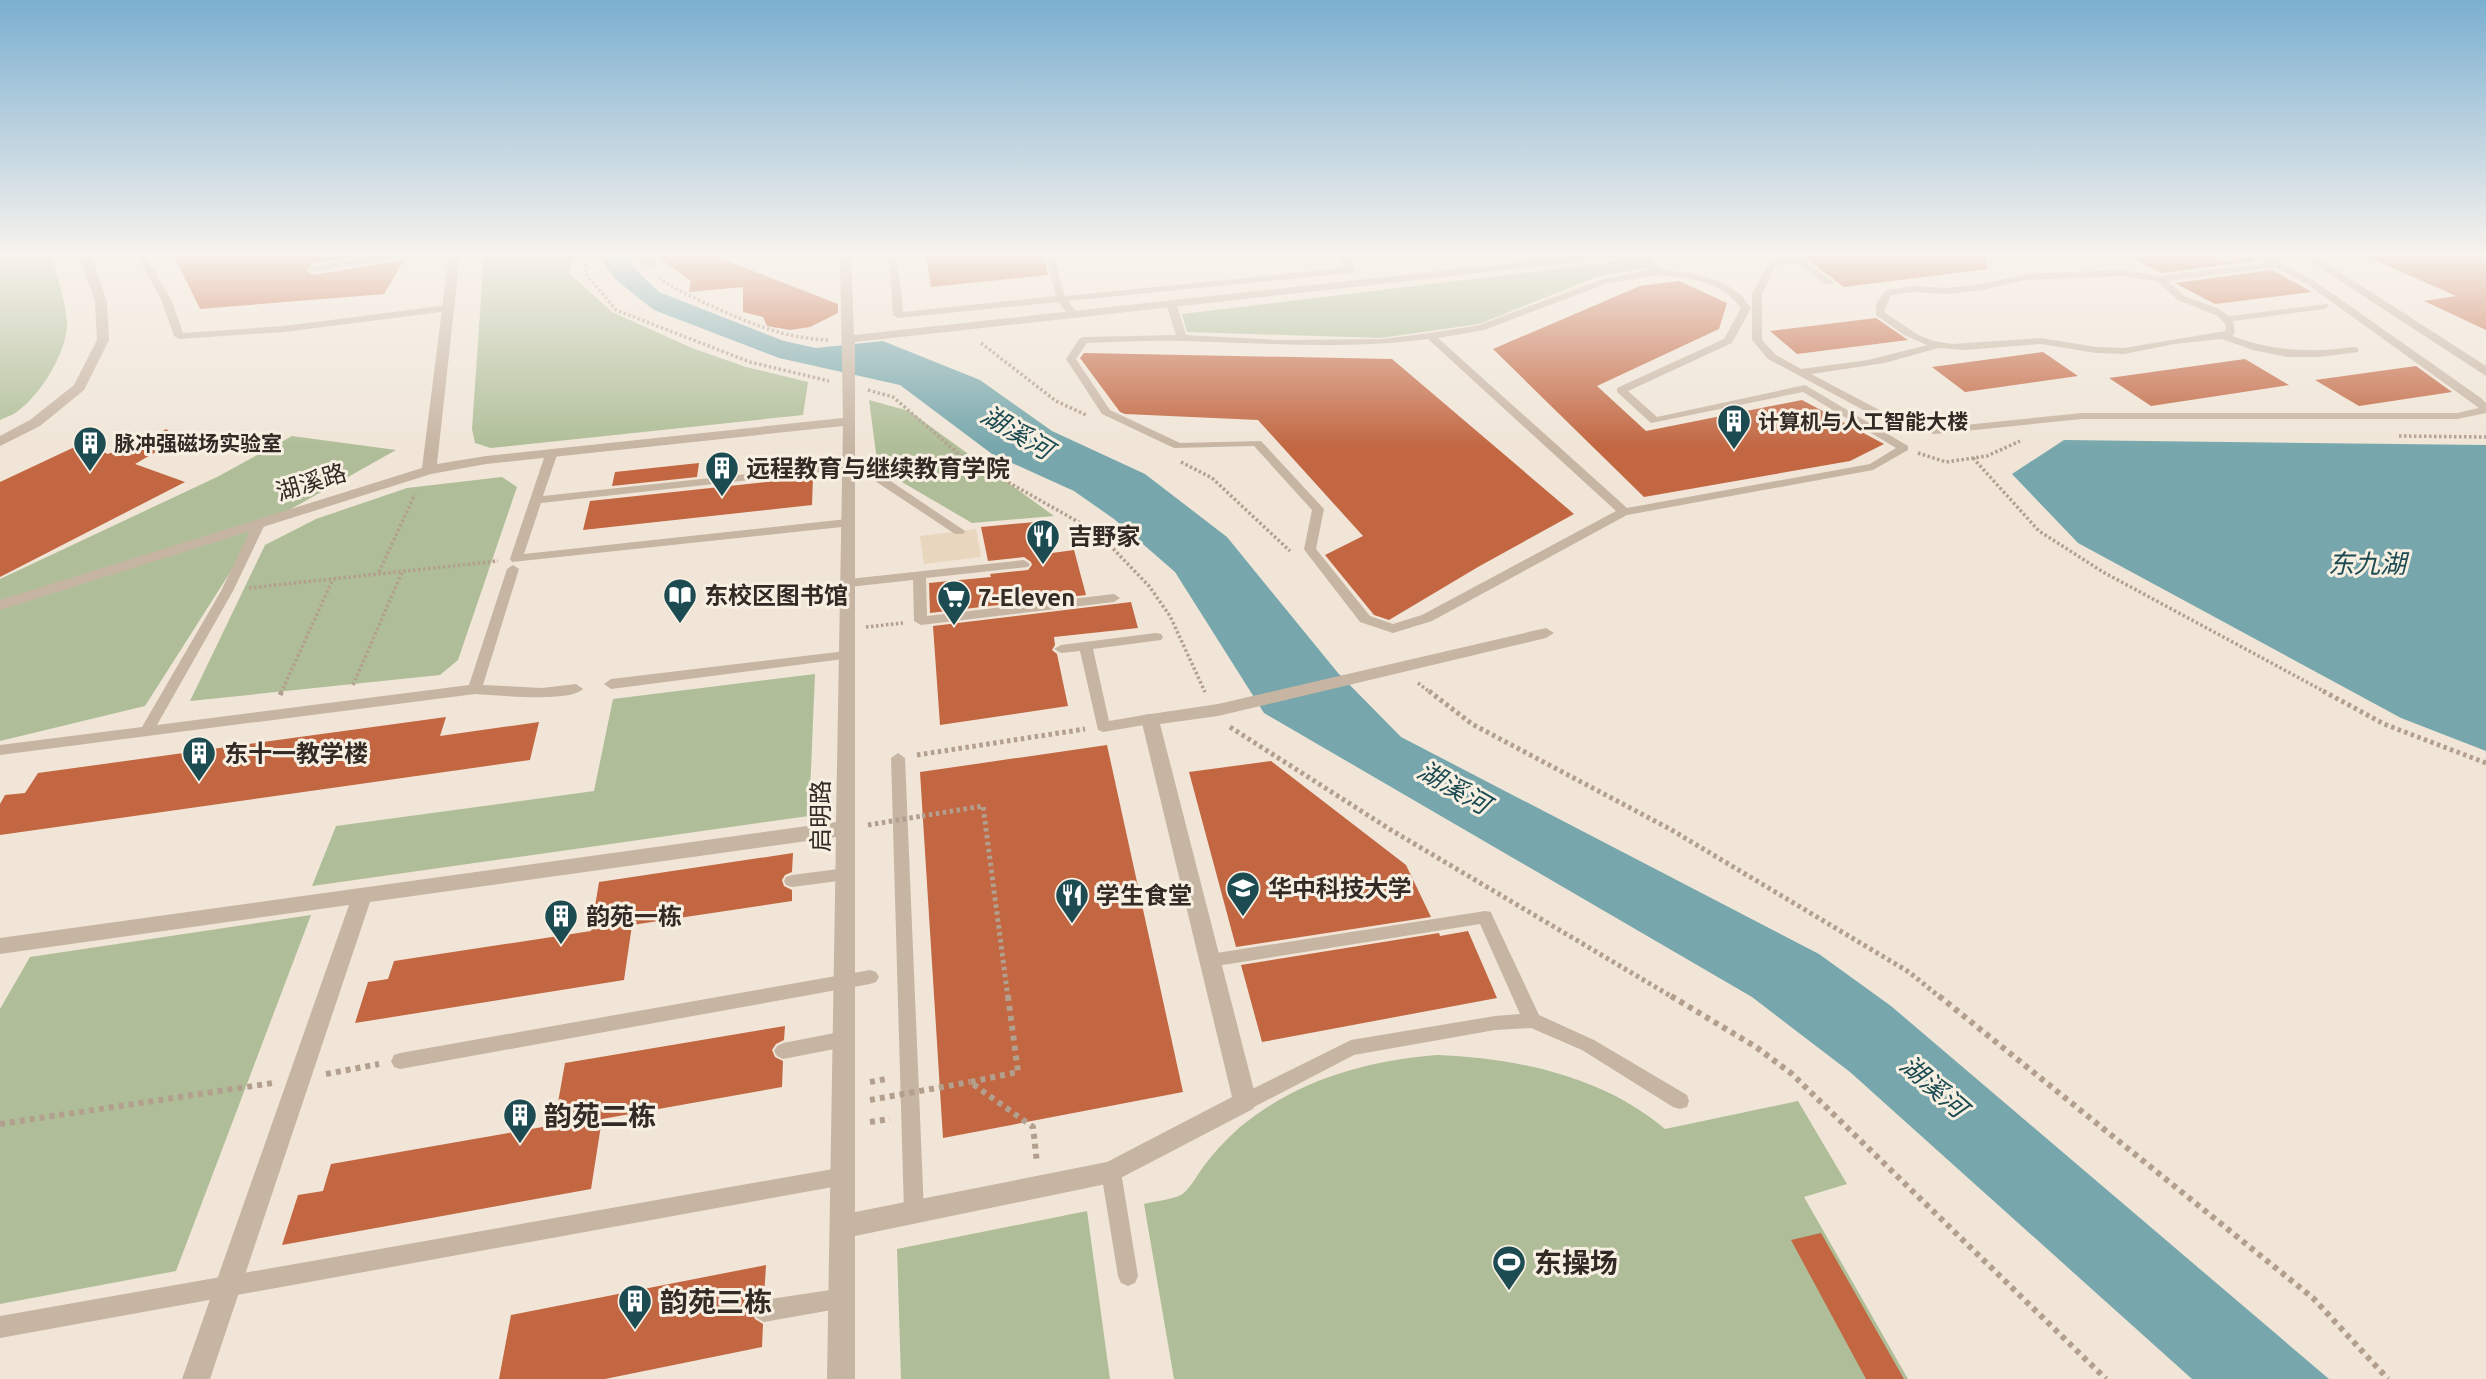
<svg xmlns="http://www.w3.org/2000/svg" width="2486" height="1379" viewBox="0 0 2486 1379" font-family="Ubuntu,'Noto Sans SC',sans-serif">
  <rect width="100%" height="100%" fill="#f0e5d7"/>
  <!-- green -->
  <path fill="#afbe98" d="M0 254H52C56 276 66 300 67 323 68 350 41 394 19 410 14 415 6 417 0 420Z
    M484 254H574L570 274 612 312 692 348 746 367 808 382 803 415 491 448 475 443 472 429Z
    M1639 259 1649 268 1599 276 1479 324 1381 338 1187 332 1182 314Z
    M869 400 909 411 1054 516 972 523 878 468Z
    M292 436 396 450 259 527 145 706 0 741V579L217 477Z
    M502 477 517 487 458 660 440 675 190 701 265 545 316 519 407 488Z
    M815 674 809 816 312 886 336 826 594 791 613 699Z
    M311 915 176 1271 0 1304V1009L30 957Z
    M1437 1055C1516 1058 1603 1076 1665 1129L1798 1101 1847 1184 1804 1197 1908 1379H1174L1144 1204C1155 1201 1171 1200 1181 1195 1191 1189 1199 1171 1207 1162 1216 1150 1229 1137 1240 1127 1297 1080 1365 1061 1437 1055Z
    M1087 1211 1110 1379H901L897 1249Z"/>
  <!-- plaza -->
  <path fill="#e8d7be" d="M976 529 981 557 924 564 920 536Z"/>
  <!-- water -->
  <path fill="#77a7ac" d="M604 254H629L634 268 659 292 784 341 816 348 883 341 980 380 1052 431 1145 474 1227 537 1338 673 1401 737 1819 954 1891 1006 2329 1379H2192L1850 1072 1752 997 1264 713 1175 572 1114 519 1074 491 992 454 900 385 779 358 654 310 616 280 603 262Z
    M2064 440 2486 445V751L2401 718 2078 543 2012 474Z"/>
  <!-- building -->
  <path fill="#c26742" d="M173 254H375L313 263 306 270 313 275 404 260 384 294 200 309Z
    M654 254H709L838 304V313L810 327 790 330 767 326 763 317 743 312V287L689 292 691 281Z
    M926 254H1043L1048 275 931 287Z
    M1800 254H1987V269L1844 287Z
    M2125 254H2218L2215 258 2224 262 2249 258 2255 261 2161 273Z
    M2361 254H2486V330L2424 301 2456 296Z
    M2272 270 2312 292 2215 304 2175 283Z
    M1679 281 1727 303 1719 329 1597 386 1646 431 1802 400 1884 444 1850 461 1644 497 1493 349 1640 286Z
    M1876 318 1908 340 1797 354 1770 331Z
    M2043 352 2078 376 1965 392 1932 367Z
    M1084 353 1392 359 1574 514 1478 567 1389 620 1374 615 1325 555 1363 536 1258 420 1125 414 1120 412 1080 358Z
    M2245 359 2289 385 2151 406 2109 378Z
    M2416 366 2452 392 2359 406 2315 380Z
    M167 429 173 442 135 464 185 482 0 577V482L81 444 108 454Z
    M699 463 697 477 612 486 615 472Z
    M813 477 812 505 583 530 590 501Z
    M1046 521 1052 553 1074 550 1086 595 930 613 929 583 991 577 990 574 1028 570 1032 565 1031 562 1024 557 988 561 981 527Z
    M1131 602 1138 628 1054 637 1055 645 1052 650 1057 654 1068 706 940 725 933 626Z
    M446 717 440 736 539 722 530 760 0 835V804L5 795 25 793 38 773Z
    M1107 745 1183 1092 943 1138 920 772Z
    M1271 761 1406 865 1431 917 1236 947 1189 772Z
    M793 853 792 872 785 875 782 880 784 886 792 890V901L632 925 624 980 355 1023 368 982 388 979 394 961 591 931 599 882Z
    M1468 931 1497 998 1262 1042 1241 965 1439 933 1440 936Z
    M785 1026 784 1040 776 1044 772 1050 775 1057 783 1061 782 1087 602 1119 591 1189 282 1245 298 1195 323 1191 331 1164 554 1125 565 1063Z
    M1821 1233 1904 1379H1866L1791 1240Z
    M766 1265 764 1297 756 1302 751 1310 755 1319 763 1324 762 1347 605 1379H499L511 1315Z"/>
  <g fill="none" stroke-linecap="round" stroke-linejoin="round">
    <!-- path-far2 -->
    <path stroke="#b39f8e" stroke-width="3.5" stroke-dasharray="2.5 2.5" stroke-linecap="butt" d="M585 254 586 274 616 310 750 362 829 381
      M659 277C673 289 691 296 707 304 747 322 785 339 829 340
      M981 343 1056 401 1086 415
      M868 390 893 397 960 455 1098 533 1149 586 1170 616 1205 692
      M2399 436 2486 437
      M1918 453 1946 462 1987 456 2020 441
      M1973 458 2039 531 2103 572 2327 693
      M1181 462 1212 478 1290 551
      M379 572 415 494
      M249 588 498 561
      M866 627 903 623
      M1418 683 1431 693
      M353 685 403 570
      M281 693 333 579"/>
    <!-- path-far1 -->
    <path stroke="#b39f8e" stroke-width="5" stroke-dasharray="3.5 3.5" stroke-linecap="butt" d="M1429 691 1472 724 1670 829 1909 972 1941 998
      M2323 691 2384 724 2486 763
      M280 695 282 691
      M1230 727 1391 830 1674 998
      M917 755 1085 729
      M922 816 983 806 1008 998"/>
    <!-- path -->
    <path stroke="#b39f8e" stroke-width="6" stroke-dasharray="5 5" stroke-linecap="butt" d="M1008 996 1018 1072 970 1082 1033 1127 1037 1163
      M1671 996 1756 1047 1792 1074 2106 1379
      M1939 996 2313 1298 2388 1379
      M326 1074 379 1064
      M870 1082 886 1079
      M870 1122 890 1119
      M0 1124 273 1083"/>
    <!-- lane -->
    <path fill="#c7b5a3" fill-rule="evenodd" d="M136 254H144L171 299 183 333 284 326 448 305 453 308 448 311 284 332 179 339 174 336 161 299Z
      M391 254H410L406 257 313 272 308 269 313 266Z
      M643 254H651L648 258 655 263V267C649 268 642 264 638 259Z
      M889 254H897L903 312 1056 296 1045 254H1053L1065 296 1345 268 1336 254H1344L1356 270 1351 273 1068 301 1078 314 1073 317 1070 316 1058 302 898 318 893 315Z
      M1637 254H1646L1661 270 1696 274 1722 282 1741 295 1751 308 1732 343 1628 391 1657 417 1805 385 1908 446V450L1873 470 1627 515 1432 621 1393 633 1360 622 1306 552 1304 549 1312 510 1254 446 1174 448 1102 414 1066 359 1080 338 1084 337 1176 335 1166 303 1171 300 1176 303 1186 335 1281 340 1383 339 1430 333 1479 325 1603 279 1651 270ZM1658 275C1690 278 1720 280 1741 308L1724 339 1617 388V392L1651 423 1803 392 1896 448 1870 464 1627 508 1438 338 1484 330 1608 283ZM1428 339 1616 511 1422 615 1393 624 1370 616 1316 549 1324 509 1261 441 1180 443 1110 410 1076 359 1087 343C1119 342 1151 340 1183 341 1266 343 1345 350 1428 339Z
      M1788 254H1796L1834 283 1826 285 1797 263 1776 265 1762 294V340L1776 355 1801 369 1868 360 1927 345 1904 335 1876 315V304L1885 291 1888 290 1913 286 1947 288 1982 284 2026 274 2121 270 2161 276 2270 262 2265 254H2273L2279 262 2313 280 2481 398 2486 403V413L2457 419H2082L1935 434 1897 428 1768 359 1752 340V294L1770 261 1791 258ZM2275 267 2307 284 2479 408 2457 413H2082L1935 428 1904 423 1811 374 1885 363 1938 348 1965 350 2041 344 2096 353 2124 354 2174 344 2222 339 2253 350 2287 357H2319L2358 352V348L2354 347C2311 353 2273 351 2232 336L2235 333 2233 321 2324 309 2329 306 2327 304 2229 316 2217 308 2184 296 2168 281ZM2121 276 2157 281 2178 300 2218 316 2226 325 2225 331 2124 348 2096 347 2041 338 1952 344 1934 341 1918 335 1884 312 1891 295 1913 292 1947 294 1982 290 2026 280Z
      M2226 254H2250C2243 259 2224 262 2217 257Z
      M552 449 558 452 543 496 849 463 871 468 965 531 963 534H955L863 473 849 469 541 503 524 554 847 519 851 520 853 523 851 526 512 562 510 559 546 452Z
      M260 518 266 522 233 591 157 725 469 685 507 569 513 565 519 569 483 685 542 688 576 684 583 689C569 703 497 695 475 694L0 755V745L142 727 221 591 254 522Z
      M1024 560 1030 564 1028 567 926 578 927 616 1114 594 1120 598 1114 602 921 625 914 621 913 580 849 587 843 583 849 579Z
      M1156 633 1161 634 1163 637 1161 640 1093 649 1109 721 1150 714 1157 719 1150 724 1103 732 1098 730 1080 651 1061 653 1054 649 1061 645Z
      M846 651 853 655 851 658 611 689 604 684 611 679Z
      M898 753 905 758 924 1212 921 1219 914 1221 907 1219 904 1212 891 758Z
      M846 868 852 870 854 874 852 878 846 880 792 887 786 885 784 881 786 877 792 875Z
      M1485 911 1491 912 1493 917 1539 1015 1594 1040 1687 1095 1689 1101 1687 1107 1680 1109 1673 1107 1582 1050 1531 1028 1495 1030 1354 1055 1252 1108 1245 1110 1238 1108 1236 1102 1238 1096 1351 1040 1495 1016 1520 1014 1480 924 1210 967 1204 965 1201 960 1204 955Z
      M870 970 876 972 879 977 876 982 870 984 400 1069 394 1067 391 1061 394 1055 400 1053Z
      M845 1031 851 1034 854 1039 851 1044 845 1047 783 1059 777 1056 774 1051 777 1046 783 1043Z
      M1111 1163 1118 1166 1121 1172 1138 1276 1135 1283 1128 1286 1121 1283 1118 1276 1101 1172 1104 1166Z
      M844 1167 851 1170 854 1176 851 1182 844 1185 0 1338V1316Z
      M843 1288 850 1291 854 1298 850 1305 843 1308 764 1322 757 1318 753 1311 757 1304 764 1300Z"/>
    <!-- street -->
    <path fill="#c7b5a3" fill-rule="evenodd" d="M79 254H91L107 302 109 340 84 390 40 426 0 446V436L30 420 74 385 97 340 95 302Z
      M449 254H460L437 464 486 456 843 418 840 254H851L854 335 1596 254H1630L1624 257 855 342V1212L1107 1162 1232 1097 1141 719 1144 715 1218 704 1546 628 1554 633 1546 638 1218 716 1160 724 1257 1102 1253 1109 1111 1183 855 1236V1379H827L836 837 370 902 210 1379H182L349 905 0 954V938L836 822 843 426 486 464 431 474 0 610V600L422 468Z
      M2299 254H2312L2486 366V376Z"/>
    <!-- path-bridge-far1 -->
    <path stroke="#b39f8e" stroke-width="5" stroke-dasharray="3.5 3.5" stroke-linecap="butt" d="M868 825 922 816"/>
    <!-- path-bridge -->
    <path stroke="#b39f8e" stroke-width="6" stroke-dasharray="5 5" stroke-linecap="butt" d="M870 1100 970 1082"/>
  </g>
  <!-- sky -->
  <linearGradient id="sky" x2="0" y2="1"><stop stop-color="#7bafd0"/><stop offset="0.57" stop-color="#f8f3ed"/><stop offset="1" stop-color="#f8f3ed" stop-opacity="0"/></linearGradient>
  <rect width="2486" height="447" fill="url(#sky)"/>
  <!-- icons -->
  <defs>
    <g id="building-pin" transform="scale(1.75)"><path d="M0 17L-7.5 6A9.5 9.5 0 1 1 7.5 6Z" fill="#1c4c52" stroke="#f8efe3"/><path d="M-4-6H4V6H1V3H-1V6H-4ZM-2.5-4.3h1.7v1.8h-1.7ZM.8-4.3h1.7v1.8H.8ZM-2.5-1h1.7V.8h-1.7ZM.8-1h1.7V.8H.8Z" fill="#fff"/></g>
    <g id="restaurant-pin" transform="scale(1.75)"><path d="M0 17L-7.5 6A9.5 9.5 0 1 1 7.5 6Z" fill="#1c4c52" stroke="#f8efe3"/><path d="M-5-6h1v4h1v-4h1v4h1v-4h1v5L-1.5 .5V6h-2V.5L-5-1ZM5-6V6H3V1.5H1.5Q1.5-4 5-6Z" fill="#fff"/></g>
    <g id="library-pin" transform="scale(1.75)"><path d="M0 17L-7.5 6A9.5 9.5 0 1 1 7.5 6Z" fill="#1c4c52" stroke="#f8efe3"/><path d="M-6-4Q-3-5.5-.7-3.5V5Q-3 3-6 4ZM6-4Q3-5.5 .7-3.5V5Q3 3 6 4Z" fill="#fff"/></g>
    <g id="supermarket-pin" transform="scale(1.75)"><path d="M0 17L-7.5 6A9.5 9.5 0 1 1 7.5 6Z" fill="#1c4c52" stroke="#f8efe3"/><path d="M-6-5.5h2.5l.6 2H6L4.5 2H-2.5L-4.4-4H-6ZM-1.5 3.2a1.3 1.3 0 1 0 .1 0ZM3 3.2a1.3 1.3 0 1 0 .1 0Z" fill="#fff"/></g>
    <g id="university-pin" transform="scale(1.75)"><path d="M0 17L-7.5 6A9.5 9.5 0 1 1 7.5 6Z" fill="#1c4c52" stroke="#f8efe3"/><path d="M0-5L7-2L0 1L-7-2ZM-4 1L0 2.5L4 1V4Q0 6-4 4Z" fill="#fff"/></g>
    <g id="stadium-pin" transform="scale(1.75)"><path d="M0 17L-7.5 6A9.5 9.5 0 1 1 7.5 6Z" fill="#1c4c52" stroke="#f8efe3"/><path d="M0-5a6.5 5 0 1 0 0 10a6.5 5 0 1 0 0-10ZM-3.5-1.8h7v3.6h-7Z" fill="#fff"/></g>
  </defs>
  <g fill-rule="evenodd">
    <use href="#building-pin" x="1734" y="421"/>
    <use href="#building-pin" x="90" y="443"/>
    <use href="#building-pin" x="722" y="468"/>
    <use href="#restaurant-pin" x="1043" y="536"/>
    <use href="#library-pin" x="680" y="595"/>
    <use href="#supermarket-pin" x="954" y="597"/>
    <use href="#building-pin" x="199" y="753"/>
    <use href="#university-pin" x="1243" y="888"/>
    <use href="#restaurant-pin" x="1072" y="895"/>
    <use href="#building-pin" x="561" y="916"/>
    <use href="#building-pin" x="520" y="1115"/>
    <use href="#stadium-pin" x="1509" y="1262"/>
    <use href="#building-pin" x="635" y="1301"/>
  </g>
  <g text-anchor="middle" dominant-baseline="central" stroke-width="6" stroke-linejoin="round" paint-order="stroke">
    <!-- far-poi labels -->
    <g font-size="21" font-weight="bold" fill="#322a25" stroke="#f8efe3" text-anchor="start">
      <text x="1758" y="421">计算机与人工智能大楼</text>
      <text x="114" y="443">脉冲强磁场实验室</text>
    </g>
    <!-- poi labels -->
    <g font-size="24" font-weight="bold" fill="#322a25" stroke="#f8efe3" text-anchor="start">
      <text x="746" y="468">远程教育与继续教育学院</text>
      <text x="1068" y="536">吉野家</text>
      <text x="704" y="595">东校区图书馆</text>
      <text x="978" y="597">7-Eleven</text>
      <text x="224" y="753">东十一教学楼</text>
      <text x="1268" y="888">华中科技大学</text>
      <text x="1096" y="895">学生食堂</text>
      <text x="586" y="916">韵苑一栋</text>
    </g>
    <!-- street labels -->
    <g font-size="24" fill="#322a25" stroke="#f8efe3">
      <text transform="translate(311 482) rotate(-17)">湖溪路</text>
      <text transform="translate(820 816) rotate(-90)">启明路</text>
    </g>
    <!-- water labels -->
    <g font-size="26" font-style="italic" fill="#1c4c52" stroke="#f8efe3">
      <text transform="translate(1017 432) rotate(31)">湖溪河</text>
      <text x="2367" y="563">东九湖</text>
      <text transform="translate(1454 787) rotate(30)">湖溪河</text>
      <text transform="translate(1934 1086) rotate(41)">湖溪河</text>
    </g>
    <!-- near-poi labels -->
    <g font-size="28" font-weight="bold" fill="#322a25" stroke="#f8efe3" text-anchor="start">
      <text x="544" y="1115">韵苑二栋</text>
      <text x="1534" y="1262">东操场</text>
      <text x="660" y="1301">韵苑三栋</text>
    </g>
  </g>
</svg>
